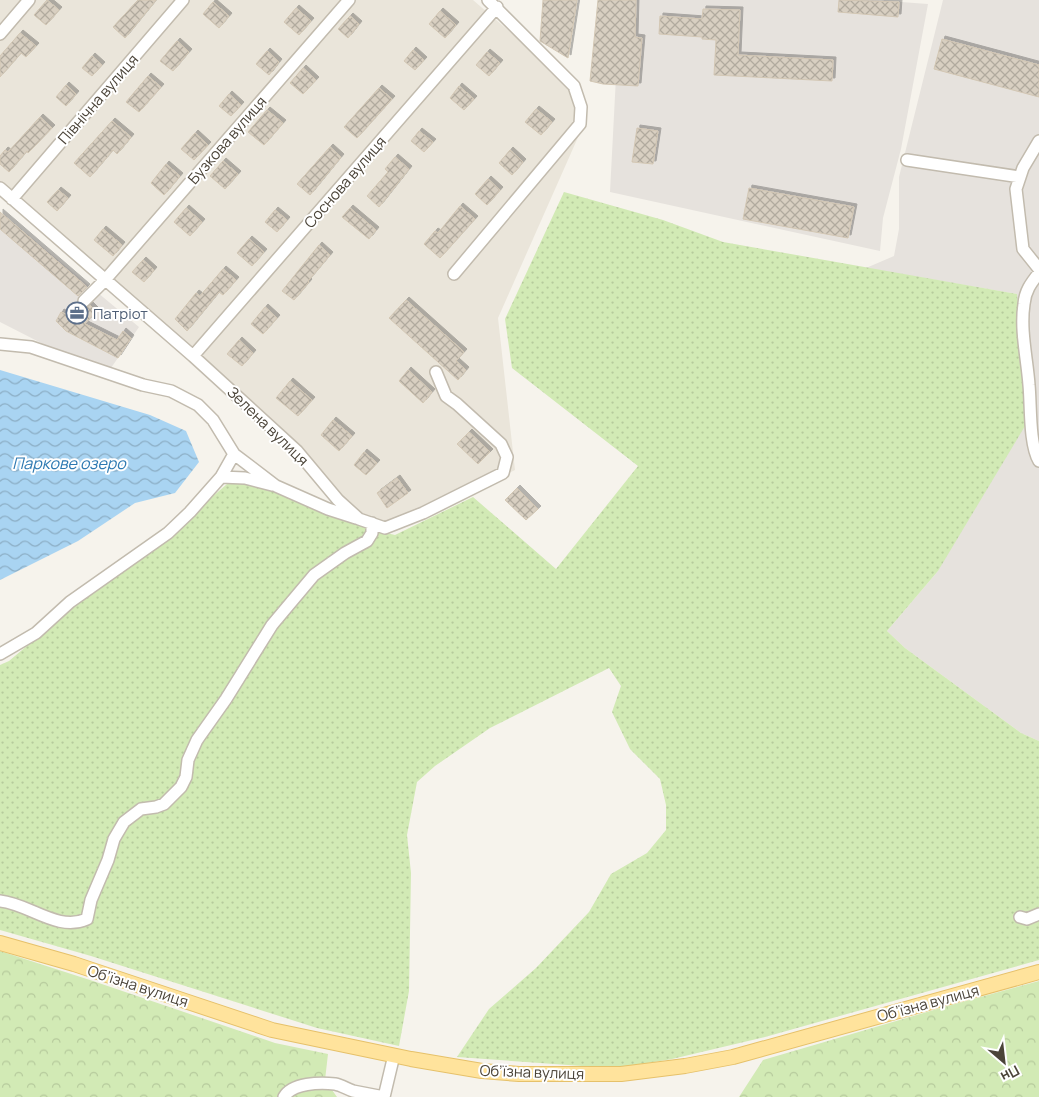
<svg xmlns="http://www.w3.org/2000/svg" width="1039" height="1097" viewBox="0 0 1039 1097" font-family="Manrope,sans-serif">
  <defs>
    <pattern id="grass-dots" width="8" height="8" patternUnits="userSpaceOnUse" patternTransform="scale(1.25)"><rect width="8" height="8" fill="#d2eab5"/><path d="M2 2h.1M6 6h.1" fill="none" stroke="#b6ca9c" stroke-width="1.8" stroke-linecap="round"/></pattern>
    <pattern id="forest-crowns" width="20" height="18" patternUnits="userSpaceOnUse" patternTransform="scale(1.25)"><rect width="20" height="18" fill="#d2eab5"/><path d="M2 6a3 3 0 1 1 6 0M12 15a3 3 0 1 1 6 0" fill="none" stroke="#b6ca9c"/></pattern>
    <pattern id="water-waves" width="16" height="10" patternUnits="userSpaceOnUse" patternTransform="scale(1.25)"><rect width="16" height="10" fill="#a9d4f2"/><path d="M0 5q4-4 8 0t8 0" fill="none" stroke="#8caec5"/></pattern>
    <pattern id="building-cross-hatch" width="8" height="8" patternUnits="userSpaceOnUse" patternTransform="scale(1.25)"><rect width="8" height="8" fill="#d8cfc1"/><path d="M0 0l8 8M0 8l8-8" fill="none" stroke="#b1aa9e"/></pattern>
    <filter id="shadow"><feDropShadow dx="3" dy="-3" stdDeviation="0" flood-color="#0004"/></filter>
  </defs>
  <rect width="100%" height="100%" fill="#f6f3ec"/>
  <!-- residential -->
  <path fill="#eae5da" d="M0 0H473L563 78 578 104 579 135 498 318 515 470 395 531 349 506 303 453 0 188Z"/>
  <!-- industrial -->
  <path fill="#e6e2dd" d="M620 0H874L928 4 901 149 883 218 880 251 610 192Z
    M943 0H1039V741L1021 733 905 648 887 631 938 571 1017 294 866 268 894 256 899 229V177Z
    M3 214 139 327 111 368 49 347 0 322V217Z"/>
  <!-- grass -->
  <path fill="url(#grass-dots)" d="M564 192 663 220 723 242 1017 294 1028 421 938 571 887 631 905 648 1021 733 1039 741V960L765 1037 672 1059 624 1067 582 1066 457 1057 489 1009 536 968 589 912 611 874 647 853 666 830V805L660 779 630 749 612 712 621 686 609 668 490 728 435 766 417 782 407 835 411 873 409 991 399 1046 317 1028 91 956 0 930V665L9 661 60 618 165 538 227 484 249 483 259 485 382 532 395 535 473 497 556 569 638 466 512 368 505 319Z"/>
  <!-- forest -->
  <path fill="url(#forest-crowns)" d="M0 951 93 981 275 1043 328 1054 325 1080 337 1097H0Z
    M1039 981V1097H739L763 1060 944 1007Z"/>
  <!-- water -->
  <path fill="url(#water-waves)" d="M0 370 150 415 186 431 199 462 175 493 135 503 78 541 0 580Z"/>
  <!-- building -->
  <path fill="url(#building-cross-hatch)" stroke="#d3c7b4" filter="url(#shadow)" d="M47 0 59 10 46 25 34 15Z
    M138 0H156L125 38 113 27Z
    M543 0H577L568 58 540 41Z
    M598 0H636L635 37 642 38 638 86 603 84 590 81Z
    M839 0 899 2 898 17 838 12Z
    M213 2 229 16 219 28 203 14Z
    M296 8 311 21 299 35 284 22Z
    M703 9 740 10 738 55 833 60 832 81 714 75 716 40 702 39V37L659 34 660 16 702 19Z
    M440 11 456 25 445 38 429 24Z
    M350 16 359 24 348 38 338 29Z
    M20 33 36 46 26 57 21 53 0 77V56Z
    M942 39 1039 65V97L934 69Z
    M177 41 189 52 173 71 160 61Z
    M413 50 424 60 415 70 404 61Z
    M267 51 279 62 269 75 256 64Z
    M487 52 500 63 489 76 476 65Z
    M92 56 102 65 92 76 82 68Z
    M303 68 316 80 303 94 290 83Z
    M148 76 161 87 139 112 126 102Z
    M66 85 76 94 66 106 56 97Z
    M459 86 474 99 464 110 450 98Z
    M379 88 392 99 357 138 344 127Z
    M229 94 241 105 231 116 219 106Z
    M536 109 552 122 541 135 525 122Z
    M267 110 283 123 264 145 248 132Z
    M40 117 52 128 28 153 27 151 9 172 0 164V156L5 150 8 152Z
    M112 121 131 137 117 154 113 150 90 177 74 163Z
    M637 128 658 131 653 164 632 162Z
    M419 131 433 142 424 152 411 141Z
    M195 133 208 145 194 160 181 149Z
    M330 147 341 157 310 195 297 184Z
    M510 150 523 162 512 175 499 163Z
    M395 157 409 169 379 207 367 196 388 172 385 169Z
    M223 161 238 174 225 189 210 176Z
    M166 164 180 176 164 195 151 183Z
    M488 179 500 190 487 205 475 194Z
    M749 188 854 207 848 238 743 219Z
    M58 190 68 198 57 211 47 202Z
    M460 206 475 219 440 258 424 244 435 231 438 233Z
    M186 208 202 222 190 236 174 222Z
    M350 208 376 230 369 239 342 217Z
    M275 210 287 220 277 232 265 222Z
    M0 212 87 287 78 296 0 229Z
    M103 229 122 245 113 256 94 240Z
    M249 239 264 252 252 266 237 253Z
    M319 245 330 255 308 281 309 282 294 300 282 291Z
    M143 260 154 270 144 282 132 272Z
    M223 269 236 280 223 295 219 292 187 331 175 319 196 293 200 296Z
    M406 300 464 352 456 361 466 370 458 380 389 318Z
    M90 305 96 311 85 324 117 340 123 331 131 338 118 358 66 331 56 321 61 312 76 319 85 308Z
    M265 307 277 318 263 334 251 324Z
    M239 340 253 353 242 366 227 354Z
    M408 370 432 392 423 403 399 381Z
    M290 381 312 400 298 416 276 398Z
    M333 420 352 436 339 451 321 435Z
    M469 432 490 452 478 464 457 444Z
    M364 452 377 463 366 475 354 465Z
    M397 478 408 493 387 508 377 493Z
    M517 488 538 509 526 520 505 500Z"/>
  <g fill="none" stroke-linecap="round" stroke-linejoin="round">
    <!-- minor casing -->
    <g stroke="#c2bbae" stroke-width="14">
      <path id="minor" d="M0 34 29 0
        M1039 141 1023 168 1016 189 1023 249 1039 269
        M907 160 1020 177
        M0 188 193 356 297 451 338 500 359 519 385 528 423 513 503 473 507 457 501 444 457 404 446 396 436 372
        M12 199 183 0
        M1039 273C1031 283 1025 291 1024 304 1020 330 1027 358 1029 385 1031 405 1029 444 1039 461
        M454 274 580 124 581 107 574 86 488 0
        M84 301 105 280 349 0
        M0 344 31 347 143 385 171 391 198 405 213 420 234 454 221 477 190 512 168 533 70 602 36 633 0 654
        M193 356 497 7
        M234 454 276 486 328 509 356 518
        M221 477 245 478 272 485
        M0 901C30 904 57 932 87 919L91 900 108 860 114 839 124 822 141 809 156 807 164 804 181 787 186 777 188 760 197 740 226 699 272 625 314 575 345 553 367 541 372 533V523
        M1020 917 1027 919 1039 914
        M284 1097C292 1083 320 1082 335 1084 341 1085 347 1089 353 1091 363 1093 374 1095 384 1097L394 1055"/>
    </g>
    <!-- major casing -->
    <g stroke="#e6c16a" stroke-width="16">
      <path id="major" d="M0 943 74 964 272 1030 411 1059 482 1071 519 1074H621L685 1066 733 1057 1039 972"/>
    </g>
    <!-- minor -->
    <use href="#minor" stroke="#fff" stroke-width="11"/>
    <!-- major -->
    <use href="#major" stroke="#ffe39c" stroke-width="14"/>
  </g>
  <!-- icons -->
  <defs>
    <g id="office-ring" transform="scale(1.125)"><circle r="9.5" fill="#fff" stroke="#5c6f8a" stroke-width="1.5"/><path d="M-6-3h4V-5.5h4V-3h4V5H-6ZM-1-4.5V-3h2v-1.5ZM-6 0V1H6V0Z" fill="#5c6f8a"/></g>
  </defs>
  <g fill-rule="evenodd">
    <use href="#office-ring" x="77" y="313"/>
  </g>
  <g text-anchor="middle" dominant-baseline="central" stroke-width="4" stroke-linejoin="round" paint-order="stroke">
    <!-- street labels -->
    <g font-size="15" fill="#4b4439" stroke="#fff">
      <text transform="translate(98 99) rotate(-49)">Північна вулиця</text>
      <text transform="translate(227 140) rotate(-49)">Бузкова вулиця</text>
      <text transform="translate(345 182) rotate(-49)">Соснова вулиця</text>
      <text transform="translate(268 426) rotate(44)">Зелена вулиця</text>
      <text transform="translate(138 986) rotate(18)">Об’їзна вулиця</text>
      <text transform="translate(928 1003) rotate(-15)">Об’їзна вулиця</text>
      <text transform="translate(532 1072) rotate(2)">Об’їзна вулиця</text>
    </g>
    <!-- service labels -->
    <g font-size="15" fill="#4e5e75" stroke="#fff" text-anchor="start">
      <text x="93" y="313">Патріот</text>
    </g>
    <!-- water labels -->
    <g font-size="16" font-style="italic" fill="#2e7ab2" stroke="#fff">
      <text x="69" y="463">Паркове озеро</text>
    </g>
  </g>
  <!-- north arrow -->
  <g transform="translate(1004 1062) rotate(152)" stroke="#ffffff" stroke-width="4" paint-order="stroke">
  <path d="M0-4L9 19L0 12L-9 19Z" fill="#4b4439"/>
  <text y="-8" font-size="14" font-weight="bold" text-anchor="middle" fill="#4b4439">Пн</text>
  </g>
</svg>
